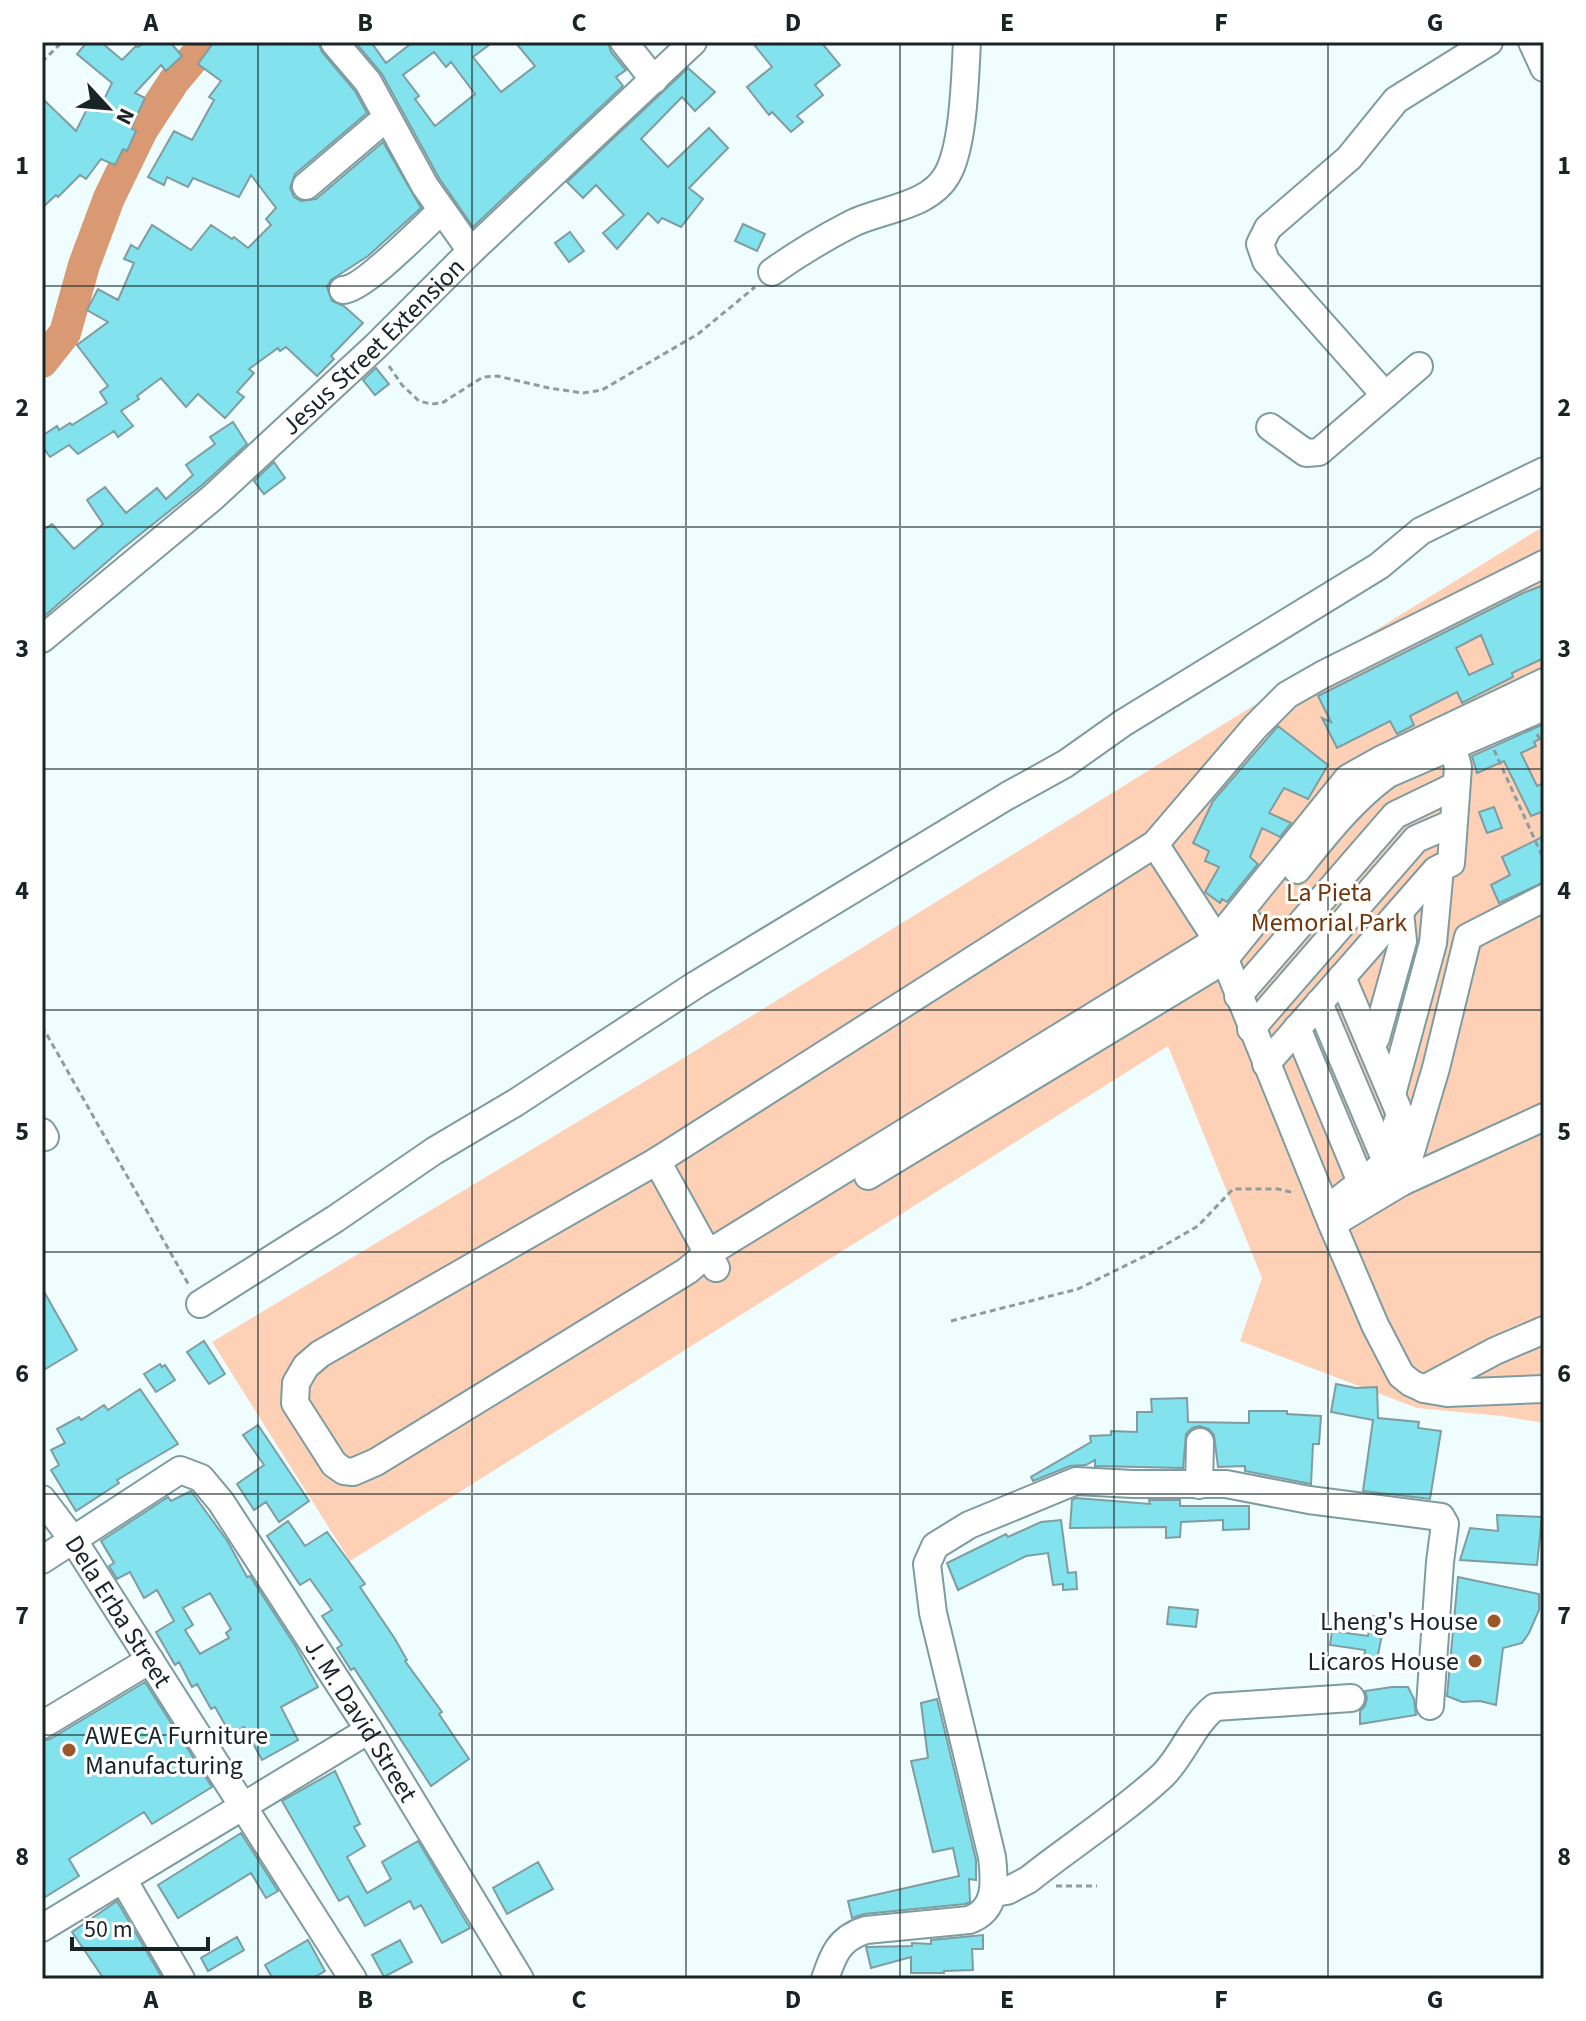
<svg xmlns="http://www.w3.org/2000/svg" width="1586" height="2021" viewBox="0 0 1586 2021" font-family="'Source Sans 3',sans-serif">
  <rect width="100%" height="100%" fill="#f0fdff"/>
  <!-- green -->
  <path fill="#fed0b5" d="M1544 526V1423L1501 1416 1417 1408 1240 1341 1262 1278 1168 1046 350 1561 212 1342 677 1062Z"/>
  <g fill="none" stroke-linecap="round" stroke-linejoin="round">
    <!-- river -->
    <path stroke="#d89973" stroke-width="32" d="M42 362 65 333 84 265 109 198 142 130 174 81 207 42"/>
  </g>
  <!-- building -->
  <path fill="#82e3ee" stroke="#7f9da0" stroke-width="2" fill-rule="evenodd" d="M87 42H101L122 60 136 46 138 47 145 42H170L182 56 166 71 161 65 135 93 145 98 131 128 136 131 127 151 123 149 115 165 101 159 86 179 80 175 58 197 56 195 42 208V98L76 131 88 107 98 112 112 83 77 54Z
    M214 42H318L322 52 355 91 367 113 295 174 290 188 294 197 301 201 316 199 383 142 421 208 368 256 331 280 327 287 332 301 344 306 363 323 331 356 334 359 317 376 286 347 280 351 278 348 249 369 254 373 237 392 244 397 225 418 198 394 186 407 161 378 137 396 139 399 121 411 133 426 118 437 114 431 78 454 69 445 50 457 42 446V436L57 426 59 430 70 423 72 425 107 403 100 392 108 386 77 345 108 322 87 310 98 289 118 300 134 263 124 259 131 245 138 249 152 225 191 250 211 225 232 239 234 237 248 248 271 225 266 219 276 208 251 175 239 197 193 178 188 187 167 177 164 185 148 177 174 131 192 140 214 100 209 97 221 81 198 64Z
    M355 42H371L386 63 413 42H493L473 57 501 92 535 66 515 42H608L611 52 626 70 616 77 623 86 473 227 439 178 382 74ZM434 52 446 67 451 62 475 94 435 126 415 99 419 96 403 75Z
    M752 42H821L840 65 815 85 823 95 797 116 803 122 791 132 772 112 769 115 747 87 772 67Z
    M688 68 715 92 695 111 682 97 641 139 668 167 709 128 728 148 689 188 703 199 681 227 662 218 658 223 648 213 617 249 603 233 624 215 596 185 583 198 567 182Z
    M743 224 765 234 757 251 735 241Z
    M570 232 584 251 569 262 555 243Z
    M376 368 389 384 375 395 363 380Z
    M233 422 247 444 201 486 123 548 42 618V531L52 524 74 549 103 524 87 500 105 487 126 513 157 488 166 499 193 475 186 465 215 444 210 437Z
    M274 462 285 478 264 494 254 481Z
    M1544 585V658L1512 673 1513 677 1462 703 1457 692 1410 716 1414 725 1397 734 1390 721 1337 748 1322 718 1331 722 1318 696 1523 593ZM1481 635 1493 664 1469 675 1456 648Z
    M1544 724V737L1534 742 1536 746 1521 753 1537 786 1544 783V811L1531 816 1504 761 1477 773 1472 756Z
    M1278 726 1328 765 1308 799 1284 788 1269 813 1291 823 1280 837 1262 828 1250 857 1258 864 1227 902 1222 899 1220 903 1205 892 1219 867 1205 861 1209 851 1193 843 1213 801Z
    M1494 807 1502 828 1487 833 1479 812Z
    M1544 836V882L1499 903 1491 885 1510 875 1502 857Z
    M42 1288 77 1350 42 1371Z
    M204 1341 225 1374 209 1384 187 1352Z
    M160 1364 162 1367 165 1365 175 1380 156 1392 144 1374Z
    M1336 1384 1356 1388 1377 1387 1378 1418 1419 1422 1418 1428 1441 1431 1430 1499 1363 1491 1373 1420 1331 1412Z
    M140 1389 178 1444 117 1480 119 1483 76 1511 51 1470 59 1465 51 1450 65 1443 57 1429 79 1417 81 1420 104 1405 108 1410Z
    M1187 1398 1188 1422 1249 1423V1411H1287V1414L1321 1416 1319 1444H1313L1311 1484 1245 1471V1466L1218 1467 1214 1435 1209 1429 1200 1426 1192 1428 1186 1434 1183 1468 1095 1466V1460L1086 1465 1070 1466 1033 1481 1031 1477 1091 1442 1090 1436 1111 1435V1431L1137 1432V1412H1152L1151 1399Z
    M258 1425 309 1501 279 1522 266 1502 254 1510 237 1484 264 1465 243 1435Z
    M191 1491 228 1542 247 1577 250 1576 296 1647 318 1687 281 1707 298 1740 262 1760 244 1727 231 1735 215 1707 211 1709 197 1684 192 1687 179 1662 175 1665 156 1632 174 1621 157 1590 144 1598 130 1572 117 1579 109 1566 114 1563 101 1541 168 1497 171 1501ZM210 1593 231 1629 226 1633 229 1638 200 1654 185 1630 193 1625 183 1608Z
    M1076 1498 1150 1504 1149 1500H1180V1506H1249V1529L1223 1530V1520L1181 1522 1180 1537 1166 1538V1527L1070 1528 1072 1500Z
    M1497 1515 1542 1517 1537 1565 1460 1560 1470 1528 1498 1531Z
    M1061 1520 1068 1573 1076 1572 1077 1589 1063 1590V1584L1053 1585 1048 1553 1026 1556 958 1590 947 1563 1006 1534 1008 1537 1041 1522Z
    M288 1521 305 1546 327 1532 347 1559 365 1584 360 1587 395 1639 407 1660 405 1661 442 1712 439 1714 469 1759 431 1786 354 1668 351 1670 337 1648 342 1645 322 1616 332 1610 310 1579 300 1585 267 1536Z
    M1458 1577 1539 1594V1610L1529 1633 1522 1643 1503 1648 1496 1705 1480 1701 1462 1702 1447 1696Z
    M1169 1607 1198 1610 1196 1627 1167 1624Z
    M1372 1616 1385 1619 1377 1660 1364 1658 1365 1650 1330 1645 1332 1631 1368 1636Z
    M145 1682 212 1787 152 1824 144 1812 69 1859 79 1876 42 1899V1741L50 1739Z
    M1392 1687H1408L1414 1699 1416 1715 1360 1724V1711L1365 1706 1367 1698 1365 1691Z
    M937 1699 976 1860V1880L969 1879 970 1902 965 1904 864 1914 852 1918 848 1901 959 1876 953 1848 933 1852 911 1761 928 1758 921 1703Z
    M335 1771 360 1824 354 1827 365 1846 347 1857 367 1893 391 1879 382 1862 418 1841 470 1928 442 1943 421 1905 414 1909 410 1901 365 1926 348 1896 339 1901 282 1801Z
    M241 1833 278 1891 266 1898 251 1873 178 1918 158 1885Z
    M538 1862 553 1889 507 1914 493 1888Z
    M117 1901 161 1976 157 1979H104L72 1932Z
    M983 1935V1949H972L973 1970 944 1971V1973H911V1957L871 1968 866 1947 912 1946V1943L931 1944V1940Z
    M237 1937 244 1950 208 1971 201 1958Z
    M308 1940 325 1971 311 1979H273L265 1965Z
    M400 1940 412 1962 384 1977 372 1955Z"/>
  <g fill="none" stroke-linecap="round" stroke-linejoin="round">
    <!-- minor casing -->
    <g stroke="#7e9ca0" stroke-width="30">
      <g id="minor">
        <path d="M334 42 368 82 425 186 471 251"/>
        <path d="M624 42 654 80"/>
        <path d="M1532 42 1544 68"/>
        <path d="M306 186 386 118"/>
        <path d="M772 272C797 254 824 238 851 224 881 209 929 207 947 175 964 146 965 76 967 42"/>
        <path d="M343 290C364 289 423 227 442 210"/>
        <path d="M1385 395 1266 261 1260 244 1268 228 1349 158 1396 100 1489 42"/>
        <path d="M1270 427 1306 453 1319 452 1419 366"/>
        <path id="s1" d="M42 639 212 498 376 346 471 251 693 42"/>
        <path d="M1155 844 1217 940 1332 1224 1375 1325 1401 1375 1411 1383 1424 1389 1447 1393 1544 1389"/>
        <path d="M1297 870C1325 835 1352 800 1388 774L1544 707"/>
        <path d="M1238 996 1395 815 1455 786"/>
        <path d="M1319 1003 1385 1159"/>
        <path d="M1297 1028 1361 1182"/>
        <path d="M1251 1029 1416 839 1453 823"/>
        <path d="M1371 1045 1376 1038 1403 941 1400 912"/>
        <path d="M1266 1064 1436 870 1451 863 1458 767 1453 748"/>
        <path d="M1392 1094 1433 943 1440 868"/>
        <path d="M42 1132 45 1137"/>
        <path d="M657 1161 320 1354 306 1366 296 1383 295 1403 334 1464 344 1471 353 1472 376 1462 687 1271 707 1254 1217 940 1348 778 1380 760 1544 682"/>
        <path d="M868 1176 1223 961 1252 925"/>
        <path d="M1402 1182 1436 1068 1468 937 1544 898"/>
        <path d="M1326 1210 1383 1165 1400 1114 1342 977"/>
        <path d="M1332 1224 1402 1182 1544 1117"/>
        <path d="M716 1268 657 1161 1155 844 1255 727 1287 695 1322 675 1544 564"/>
        <path d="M200 1304 335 1219 434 1151 515 1103 697 984 1007 796 1065 764 1123 723 1379 566 1421 531 1544 471"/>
        <path d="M1424 1389 1495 1351 1544 1330"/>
        <path d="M1199 1485 1200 1442"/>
        <path id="s2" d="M42 1499 74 1541 353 1979"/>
        <path id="s3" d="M42 1560 180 1470 201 1478 221 1502 369 1730 520 1979"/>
        <path d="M42 1725 150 1660"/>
        <path d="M124 1881 181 1979"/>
        <path d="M993 1893 1007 1891 1028 1880C1072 1845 1121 1814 1162 1776 1183 1756 1192 1725 1215 1707L1351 1698"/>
        <path d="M42 1928 369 1730"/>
        <path d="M825 1979C833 1955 839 1938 866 1930L969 1920C997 1910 995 1883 992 1857L933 1613 927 1564 935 1546 969 1525 1076 1481 1133 1484H1226L1309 1500 1441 1517 1445 1524 1440 1562 1430 1706"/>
      </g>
    </g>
    <!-- path -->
    <path stroke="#8f9c9e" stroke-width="3" stroke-dasharray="6 4" stroke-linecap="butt" d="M42 62 62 42
      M389 366 402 385 419 401 431 404 442 403 483 377 497 376 549 388 583 393 602 390 698 334 755 287
      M1537 734 1544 748
      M1494 750 1544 860
      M42 1026 190 1287
      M951 1321 1078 1289 1153 1252 1198 1226 1233 1189H1278L1295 1193
      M1056 1886H1097"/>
    <!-- minor -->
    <use href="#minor" stroke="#fff" stroke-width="26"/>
  </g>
  <!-- grid -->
  <path fill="none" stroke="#182425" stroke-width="2" stroke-opacity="0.55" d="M258 42V1979M472 42V1979M686 42V1979M900 42V1979M1114 42V1979M1328 42V1979M42 286H1544M42 527H1544M42 769H1544M42 1010H1544M42 1252H1544M42 1494H1544M42 1735H1544"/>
  <!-- markers -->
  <g fill="#9b572a" stroke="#fff" stroke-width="3">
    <circle cx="1494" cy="1621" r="8"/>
    <circle cx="1475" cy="1661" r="8"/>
    <circle cx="69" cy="1750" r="8"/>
  </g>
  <g text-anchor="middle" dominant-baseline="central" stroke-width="6" stroke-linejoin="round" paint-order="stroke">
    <!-- street labels -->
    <g font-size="26" fill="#182425" stroke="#fff">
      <text stroke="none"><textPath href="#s1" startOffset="442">Jesus Street Extension</textPath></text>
      <text stroke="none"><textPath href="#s2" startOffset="136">Dela Erba Street</textPath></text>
      <text stroke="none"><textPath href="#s3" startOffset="478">J. M. David Street</textPath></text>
    </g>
    <!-- park labels -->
    <g font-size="26" fill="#72370b" stroke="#fff">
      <text x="1329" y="892">La Pieta<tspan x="1329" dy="30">Memorial Park</tspan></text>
    </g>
    <!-- poi labels -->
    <g font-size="26" fill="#182425" stroke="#fff" text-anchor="end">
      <text x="1478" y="1621">Lheng's House</text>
      <text x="1459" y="1661">Licaros House</text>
      <text x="85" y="1735" text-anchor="start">AWECA Furniture<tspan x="85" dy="30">Manufacturing</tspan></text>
    </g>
  </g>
  <!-- border -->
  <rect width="1586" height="2021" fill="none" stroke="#ffffff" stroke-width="88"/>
  <!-- north arrow -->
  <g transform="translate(108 108) rotate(116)" stroke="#ffffff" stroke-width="6" paint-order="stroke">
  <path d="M0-6L14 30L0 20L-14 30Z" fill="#182425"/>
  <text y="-12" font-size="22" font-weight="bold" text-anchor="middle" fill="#182425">N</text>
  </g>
  <!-- scale -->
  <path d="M72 1937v12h136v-12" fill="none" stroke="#182425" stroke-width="4"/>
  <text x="84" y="1937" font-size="24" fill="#182425" stroke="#ffffff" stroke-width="6" paint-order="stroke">50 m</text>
  <rect x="44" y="44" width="1498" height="1933" fill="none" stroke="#182425" stroke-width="3"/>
  <g font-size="26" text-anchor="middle" font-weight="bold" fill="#182425">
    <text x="151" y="31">A</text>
    <text x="365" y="31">B</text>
    <text x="579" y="31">C</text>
    <text x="793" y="31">D</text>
    <text x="1007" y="31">E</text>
    <text x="1221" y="31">F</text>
    <text x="1435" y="31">G</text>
    <text x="22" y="174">1</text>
    <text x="1564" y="174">1</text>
    <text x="22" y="416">2</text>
    <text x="1564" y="416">2</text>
    <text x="22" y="657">3</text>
    <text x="1564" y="657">3</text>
    <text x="22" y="899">4</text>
    <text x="1564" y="899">4</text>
    <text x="22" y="1140">5</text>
    <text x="1564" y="1140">5</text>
    <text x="22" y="1382">6</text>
    <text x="1564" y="1382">6</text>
    <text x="22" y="1624">7</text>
    <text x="1564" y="1624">7</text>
    <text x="22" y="1865">8</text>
    <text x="1564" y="1865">8</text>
    <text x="151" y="2008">A</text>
    <text x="365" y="2008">B</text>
    <text x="579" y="2008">C</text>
    <text x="793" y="2008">D</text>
    <text x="1007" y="2008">E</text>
    <text x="1221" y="2008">F</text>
    <text x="1435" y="2008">G</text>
  </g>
</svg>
